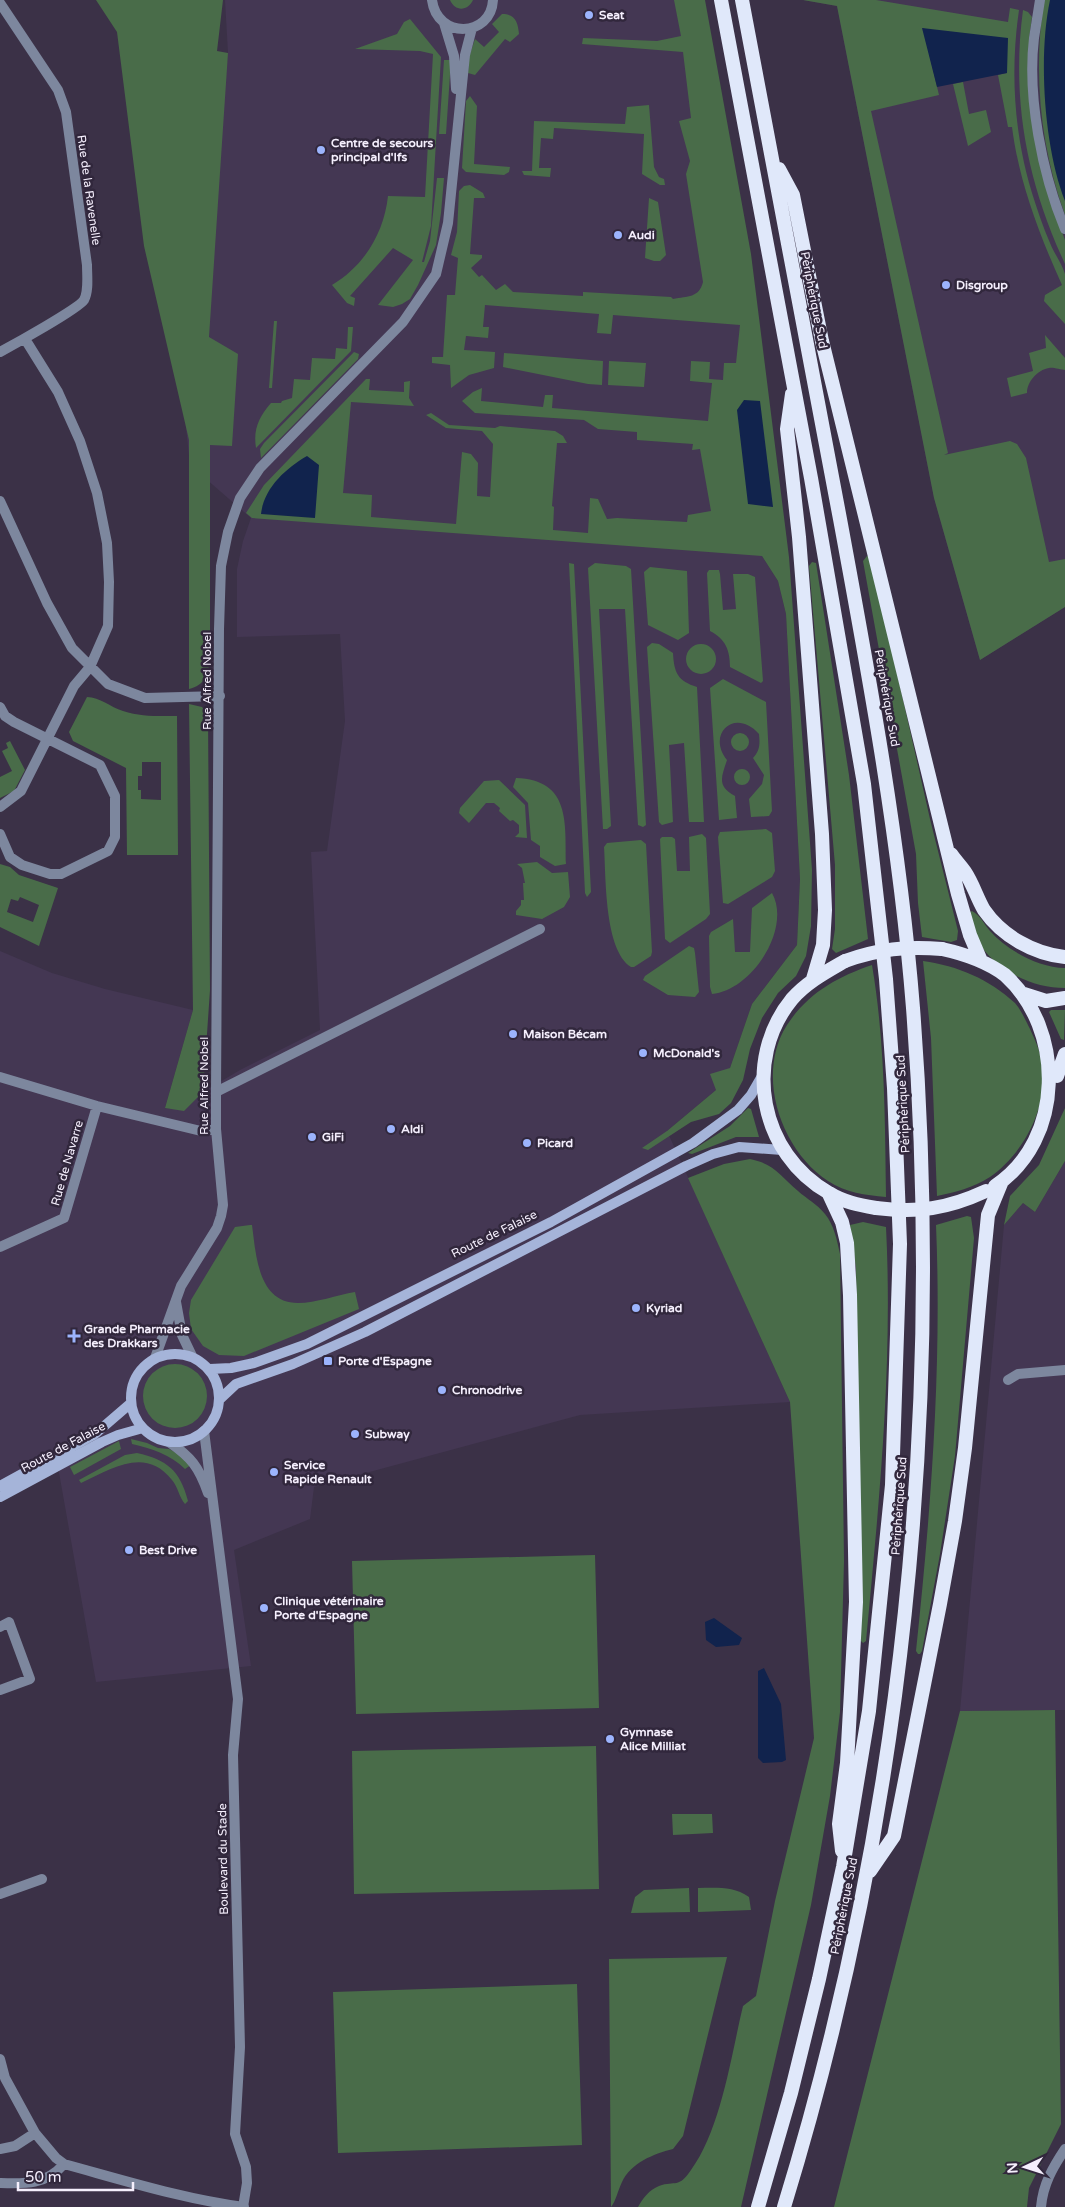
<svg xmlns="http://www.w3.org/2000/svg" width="1065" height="2207" viewBox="0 0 1065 2207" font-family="'Varela Round',sans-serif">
  <rect width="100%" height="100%" fill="#3b3147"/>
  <!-- built -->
  <path fill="#443753" d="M225 0H697L747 310 762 556 778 581 786 614 800 879 797 945 752 1004 730 1068 716 1090 667 1131 790 1402 580 1415 314 1487 310 1519 234 1550 251 1666 96 1682 57 1461 0 1487V951L52 973 105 989 193 1010 165 1108 184 1110 203 1092 240 1070 320 1030 311 852 327 851 345 721 340 634 237 637V569L243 541 251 518 190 465 185 418 228 53Z
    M803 0H1065V607L980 660 934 498 837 6Z
    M1065 1161V1710L960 1711 1004 1225 1023 1203 1035 1212Z"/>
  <!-- green -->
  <path fill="#496c49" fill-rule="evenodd" d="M96 0H223L217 51 228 53 209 337 238 354 232 446 210 445V661C207 676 205 685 189 689V440L144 246 117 32Z
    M450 0H473C468 11 455 12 450 0Z
    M674 0H705L751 254 789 557 812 870 811 926 806 956 796 976 778 993 762 1018 750 1049 743 1080 731 1103 719 1114 691 1122 648 1150 642 1148 667 1131 716 1090 710 1074 730 1068 752 1004 797 945 800 879 786 614 778 581 762 556 252 518 246 513 264 485 366 379H370L369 390 404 392V382L410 381 409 398 414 406 351 402 343 493 372 495 371 517 456 524 462 452 471 454 478 463 477 496 490 497 493 444 482 431 446 428 426 415 431 413 449 425 495 428 500 426 555 431 563 436 567 443H557L552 506 554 507 553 530 588 533 590 498 598 499 607 519 617 518 687 522 688 515 711 511 700 449 692 450 693 444 637 440V432L598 429 584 420 475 413 462 401 473 392 482 388 481 401 543 407 545 395H553L552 408 708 421 712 383 690 381 691 361 710 362 709 379 723 380 724 363H736L740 325 613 315 611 334 597 333 599 314 485 305 483 327H489L488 338 466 336 464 350 495 352 494 368 469 375 451 388 450 365 432 363V357H443L447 295H455L458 258 451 255 457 232 459 191 464 186 470 185 483 193 485 198H474L470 254 482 255V258L471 268 479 277 482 275 496 290 505 284 513 292 583 296V292L671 297 673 299C688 296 699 298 703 282L686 174 690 161 679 121 691 118 683 52 582 44 583 38 657 41 681 36Z
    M803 0H876L1008 22 1010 8 1019 10C1010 72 1014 133 1032 193 1037 209 1043 227 1050 243 1054 253 1062 264 1065 274 1065 287 1065 310 1065 324L1044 301 1045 295 1062 285C1039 234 1019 182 1012 127H1008L998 75 1007 73 923 28 939 95 871 111 948 453 944 455 1010 441 1017 444 1026 458 1049 562 1065 559V607L980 660 934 498 837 6Z
    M1044 0H1065V215C1040 146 1033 73 1044 0Z
    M1023 10 1028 12 1032 17 1029 39 1048 193 1065 240V264C1027 182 1011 100 1023 10Z
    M502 14C515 14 518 22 519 34L510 42 505 39 475 75 468 73 469 57 475 39 484 47 499 32 492 24Z
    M410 19 441 57 431 226 422 262H424L430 241 437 178H444L441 213 436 245 418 285 410 299 402 304 393 307 378 305 413 260 393 248 350 296 355 298 354 306 347 303 332 285C364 266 384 233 388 196L425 197 433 54 420 51 355 49 397 34 404 22Z
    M444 60H451L446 134H439Z
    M963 82 969 114 986 110 991 132 968 146 953 84Z
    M470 96 477 106 474 164 510 167 509 172 504 175 466 172 462 168 466 101Z
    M649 105 654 167 659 177 664 179 665 185H660L642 174 644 134 554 128 553 139 541 138 539 168H551L550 177 524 175 522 171H532L534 121 625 124 627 107Z
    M649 198 658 202 666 255 660 261H654L645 258Z
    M274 321H277L272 388H269Z
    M348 327H353L351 351 256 448C253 429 259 417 271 403H281L282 401 292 398 294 379 310 380 312 358 335 359 336 348 347 349Z
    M1045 335 1065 358V370C1061 370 1053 367 1049 368 1037 370 1027 382 1027 393L1011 397 1007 378 1033 371 1029 353 1046 348Z
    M354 352 359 354 358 359 261 458 260 449 264 443Z
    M504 353 603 361 602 385 588 384 503 367Z
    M609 361 646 363 644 387 608 385Z
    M867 556 871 558 930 819 958 931 957 940 951 942 922 937 918 903 916 854 863 561Z
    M812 562 816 563 849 775 868 939 836 953 832 949 835 929V865L809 566Z
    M569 563 574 564 591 892 587 897 585 893Z
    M595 563 626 566 631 569 646 825 643 827 638 825 625 609H599L611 826 607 829H603L588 568Z
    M650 567 687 571 689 633 678 640 648 625 644 572Z
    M709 570H719L720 574 723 610 736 609 733 574H748L755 577 763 681 761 683 730 667C730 651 726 639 710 631L707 573Z
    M652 643 659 644 673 653C674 673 678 681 697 687L704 822H689L684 743 669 745 673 822 662 825 659 822 647 647Z
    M686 659a15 15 0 1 1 30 0a15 15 0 1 1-30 0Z
    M723 679 766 702 772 811 769 816 751 817 749 799 762 784 764 775 753 758C760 751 760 744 759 734 735 707 706 734 727 760 722 776 716 786 735 796L737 818 719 820 710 688Z
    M87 697C100 697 110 707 123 711 141 717 159 716 177 716L178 855H127L126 768 73 741 69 732ZM142 762H161V800L141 799V790H138V776H142Z
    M189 704 202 707 208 715 210 990 203 1092 184 1111 165 1108 193 1010Z
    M731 742a9 9 0 1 1 18 0a9 9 0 1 1-18 0Z
    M10 741 25 770 14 791 0 798V777L12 771 2 751 8 748 6 743Z
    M734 777a8 8 0 1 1 16 0a8 8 0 1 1-16 0Z
    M516 778C571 780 565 823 566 864L555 866 540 857V846L531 840 528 803 513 787Z
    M499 780 525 805 527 838 515 837 519 833V825L513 820 510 821 499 811 500 808 494 803H486L469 823 459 813 460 808 484 781Z
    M766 829 772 833 775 871 772 877 728 904 723 903 718 837 720 832Z
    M702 834 706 838 710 914 706 919 670 943 665 939 660 839 662 837H672L675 839 677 871H690L689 837Z
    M641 840 646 844 652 952 651 956 634 967H631C604 950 606 876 604 847L607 843Z
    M537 862 552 873 568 872 570 897 564 907 542 919 516 915V911L521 905V900H524L523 883H525L522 868 517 864Z
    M0 864 10 867 19 875 58 888 39 946 0 927ZM20 897 39 905 33 922 7 912 11 899 18 901Z
    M772 893C792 929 751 991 712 994L710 987 709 936 711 932 733 919 735 952H750L752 908Z
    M972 911C981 916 984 924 990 931 1008 951 1038 967 1065 968V988C1034 988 999 972 981 946 975 936 973 924 969 913Z
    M689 946 694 948 695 953 699 992 695 997 668 995 643 980 645 976Z
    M923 961C958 966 989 979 1015 1003 1021 1010 1026 1021 1030 1029 1036 1042 1042 1055 1043 1069 1047 1109 1023 1154 990 1177 973 1188 955 1192 937 1196L931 1038Z
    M872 965C885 1041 885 1120 886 1197 865 1195 846 1193 828 1181 781 1150 755 1075 787 1025 808 993 837 977 872 965Z
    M1051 1010H1065L1064 1040 1061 1039 1049 1012Z
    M748 1108 751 1109 759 1137H736L692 1154 688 1153 730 1126Z
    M1065 1108V1161L1035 1212 1023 1203 1004 1225 1010 1196 1039 1165Z
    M750 1159C775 1164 780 1176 798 1191 807 1199 817 1204 825 1214 834 1225 837 1240 840 1254L844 1561 840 1712 830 1796 811 1905 741 2207H638C643 2198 649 2190 659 2186 676 2180 678 2189 691 2170 721 2129 731 2056 743 2006L756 1996 775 1901 814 1738 790 1402 688 1178 724 1164Z
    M967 1216 971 1217 974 1238 955 1456 940 1554 922 1651 920 1654H918L916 1651C931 1509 942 1367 936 1225Z
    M863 1222 886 1227C893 1365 879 1504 866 1641L863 1643 861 1641 856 1268 850 1225Z
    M250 1225H252C256 1255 258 1303 298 1303 316 1303 337 1295 355 1292L359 1309 244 1356 219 1355 203 1346 191 1329 189 1313 191 1300 235 1227Z
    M143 1396a32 32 0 1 1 64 0a32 32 0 1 1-64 0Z
    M131 1439 147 1443 158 1448 169 1449 183 1456 191 1465 185 1469C171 1455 151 1448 132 1444Z
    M119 1441 121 1449 74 1475 70 1467Z
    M137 1453C167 1460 180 1470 188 1501L185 1504C179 1497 178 1487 172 1480 145 1446 112 1469 81 1483L79 1480 125 1455Z
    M595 1555 599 1708 356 1714 352 1561Z
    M1055 1710 1061 2124 1029 2188 1027 2207H834L960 1711Z
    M596 1746 599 1889 354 1894 352 1751Z
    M672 1814H712L713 1833 673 1835Z
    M689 1888 690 1912 631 1913 635 1897 644 1890Z
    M698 1888C717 1888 733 1886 749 1897L751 1910 698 1912Z
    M727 1957 683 2136 673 2149C653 2154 631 2163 622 2182 618 2190 616 2201 611 2207L609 1959Z
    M577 1984 582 2145 338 2153 333 1992Z"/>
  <!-- water -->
  <path fill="#11234d" d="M1050 0H1065V201C1044 148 1038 56 1050 0Z
    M922 28 1008 38 1007 73 937 87Z
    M744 400 760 401 773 507 748 504 737 410Z
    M307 456 319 465 315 518 261 514C264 488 285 469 307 456Z
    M714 1618 742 1638 739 1645 716 1647 706 1640 705 1622Z
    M764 1668 781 1704 786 1760 782 1762 763 1763 758 1758V1671Z"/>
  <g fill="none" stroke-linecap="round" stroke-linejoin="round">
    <!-- minor -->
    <path stroke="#7d879e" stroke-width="10" d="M432 0C437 39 491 38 493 0
      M1040 0C1038 13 1036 25 1034 38 1027 97 1042 174 1065 229
      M0 3 58 90 66 112 87 265C87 276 89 291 84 300 78 309 13 345 0 352
      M444 23 454 56 456 89
      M0 501 47 603 72 648 108 684 145 698 220 696
      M0 707 5 716 14 722 100 765 115 796V837L108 851 61 874H50L22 865 10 857 0 834
      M0 807 21 791 74 686 90 667 108 626 109 582 107 543 97 493 80 441 58 392 25 339
      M0 1077 97 1106 201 1131 216 1129
      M216 1092 540 929
      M0 1247 64 1218 97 1106
      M176 1302 182 1335 192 1356
      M155 1358 181 1286 217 1228 221 1216 223 1205 216 1129V1092L219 629 221 566 228 532 240 498 260 468 403 322 436 274 448 223 465 55 472 28
      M1008 1380 1018 1374 1065 1370
      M0 1627 9 1622 30 1679 0 1690
      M0 1894 42 1879
      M0 2059 5 2078 35 2133
      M0 2149 15 2146 35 2133 56 2158 64 2164C123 2180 183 2199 244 2207
      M0 2183C25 2184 46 2185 64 2164
      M1041 2207C1043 2184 1053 2167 1065 2149"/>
    <!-- tertiary -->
    <path stroke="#7d879e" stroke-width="10" d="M204 1431 238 1699 233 1755 240 2047 235 2134 246 2167 247 2183 243 2207
      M169 1442C191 1457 199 1467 208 1493"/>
    <!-- secondary -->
    <path stroke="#a5b4d9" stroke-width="10" d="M131 1398a44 44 0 1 1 88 0a44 44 0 1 1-88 0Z
      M210 1369 231 1368 254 1363 307 1344 551 1222 693 1143 738 1110 751 1095 762 1076
      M220 1399 236 1384 293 1364 365 1332 686 1166 713 1154 739 1147 782 1150
      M0 1486 95 1434 131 1403
      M0 1497 102 1442 118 1435 143 1428"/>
    <!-- trunk -->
    <path stroke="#e0e8fa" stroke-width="14" d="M721 0 811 478 864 784 886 979 894 1088 900 1244 892 1485 869 1711 843 1867 819 1979 791 2093 758 2207
      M742 0C775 173 807 346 840 519 870 681 900 843 913 1008 944 1411 903 1820 784 2207
      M779 169 793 195 822 341 958 894 970 935 981 961
      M792 394 787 429 799 537 822 834 825 910 823 945 813 979
      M951 854C955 860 961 866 965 872 973 884 977 898 984 910 1002 936 1034 954 1065 957
      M942 949C965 954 986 961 1005 975 1065 1029 1065 1140 995 1186
      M845 961C826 972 807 982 792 999 742 1060 760 1154 829 1193 843 1202 859 1205 876 1208
      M1024 994 1046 1001 1065 998
      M1057 1076 1065 1054
      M829 1194 842 1222 847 1243 850 1295 856 1602 847 1763 839 1824 842 1851
      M870 1871 894 1836 940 1604 955 1521 965 1448 988 1215 1002 1181"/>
    <!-- trunk-bridge -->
    <path stroke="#e0e8fa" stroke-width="14" d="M845 961C878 949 907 946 942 949
      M876 1208C918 1213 947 1209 986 1191"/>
  </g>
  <!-- markers -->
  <g fill="#9cb4fd" stroke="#31273c" stroke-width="2">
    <circle cx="589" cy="15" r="5"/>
    <circle cx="321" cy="150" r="5"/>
    <circle cx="618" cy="235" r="5"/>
    <circle cx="946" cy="285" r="5"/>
    <circle cx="513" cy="1034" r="5"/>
    <circle cx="643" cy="1053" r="5"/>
    <circle cx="391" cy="1129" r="5"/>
    <circle cx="312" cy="1137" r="5"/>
    <circle cx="527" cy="1143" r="5"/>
    <circle cx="636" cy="1308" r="5"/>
    <path d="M71.5 1328.5h5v5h5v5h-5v5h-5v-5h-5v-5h5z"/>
    <rect x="323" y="1356" width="10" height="10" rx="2.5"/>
    <circle cx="442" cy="1390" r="5"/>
    <circle cx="355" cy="1434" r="5"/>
    <circle cx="274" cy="1472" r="5"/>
    <circle cx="129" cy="1550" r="5"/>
    <circle cx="264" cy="1608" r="5"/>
    <circle cx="610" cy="1739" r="5"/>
  </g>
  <g text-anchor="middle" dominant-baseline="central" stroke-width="5" stroke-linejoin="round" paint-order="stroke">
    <!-- poi labels -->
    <g font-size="12" font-weight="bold" fill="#f5effd" stroke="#31273c" text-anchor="start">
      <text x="599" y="15">Seat</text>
      <text x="331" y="143">Centre de secours<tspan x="331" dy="14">principal d'Ifs</tspan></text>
      <text x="628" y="235">Audi</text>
      <text x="956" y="285">Disgroup</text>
      <text x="523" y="1034">Maison Bécam</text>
      <text x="653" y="1053">McDonald's</text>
      <text x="401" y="1129">Aldi</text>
      <text x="322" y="1137">GiFi</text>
      <text x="537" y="1143">Picard</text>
      <text x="646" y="1308">Kyriad</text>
      <text x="84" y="1329">Grande Pharmacie<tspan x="84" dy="14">des Drakkars</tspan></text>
      <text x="338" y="1361">Porte d'Espagne</text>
      <text x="452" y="1390">Chronodrive</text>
      <text x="365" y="1434">Subway</text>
      <text x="284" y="1465">Service<tspan x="284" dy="14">Rapide Renault</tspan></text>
      <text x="139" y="1550">Best Drive</text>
      <text x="274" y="1601">Clinique vétérinaire<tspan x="274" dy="14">Porte d'Espagne</tspan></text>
      <text x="620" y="1732">Gymnase<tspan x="620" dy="14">Alice Milliat</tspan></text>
    </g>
    <!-- street labels -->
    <g font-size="12" fill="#f5effd" stroke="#31273c">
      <text transform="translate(89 190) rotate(82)">Rue de la Ravenelle</text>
      <text transform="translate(814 300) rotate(79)">Périphérique Sud</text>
      <text transform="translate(207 681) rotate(-90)">Rue Alfred Nobel</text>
      <text transform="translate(887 698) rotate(80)">Périphérique Sud</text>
      <text transform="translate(204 1086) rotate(-90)">Rue Alfred Nobel</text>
      <text transform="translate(903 1104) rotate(-93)">Périphérique Sud</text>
      <text transform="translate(67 1163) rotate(-74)">Rue de Navarre</text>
      <text transform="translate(494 1234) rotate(-26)">Route de Falaise</text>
      <text transform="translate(63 1447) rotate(-28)">Route de Falaise</text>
      <text transform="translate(899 1506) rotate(-86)">Périphérique Sud</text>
      <text transform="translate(223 1859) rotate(-91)">Boulevard du Stade</text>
      <text transform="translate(844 1906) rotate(-79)">Périphérique Sud</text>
    </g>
  </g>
  <!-- north arrow -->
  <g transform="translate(1025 2167) rotate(266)" stroke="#31273c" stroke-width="4" paint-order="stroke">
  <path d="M0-4L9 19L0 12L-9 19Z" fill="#f5effd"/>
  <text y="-8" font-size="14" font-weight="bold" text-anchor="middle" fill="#f5effd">N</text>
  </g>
  <!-- scale -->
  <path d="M18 2182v8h115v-8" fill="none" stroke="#f5effd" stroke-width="2.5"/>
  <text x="25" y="2182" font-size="15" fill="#f5effd" stroke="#31273c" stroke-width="4" paint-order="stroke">50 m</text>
</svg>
